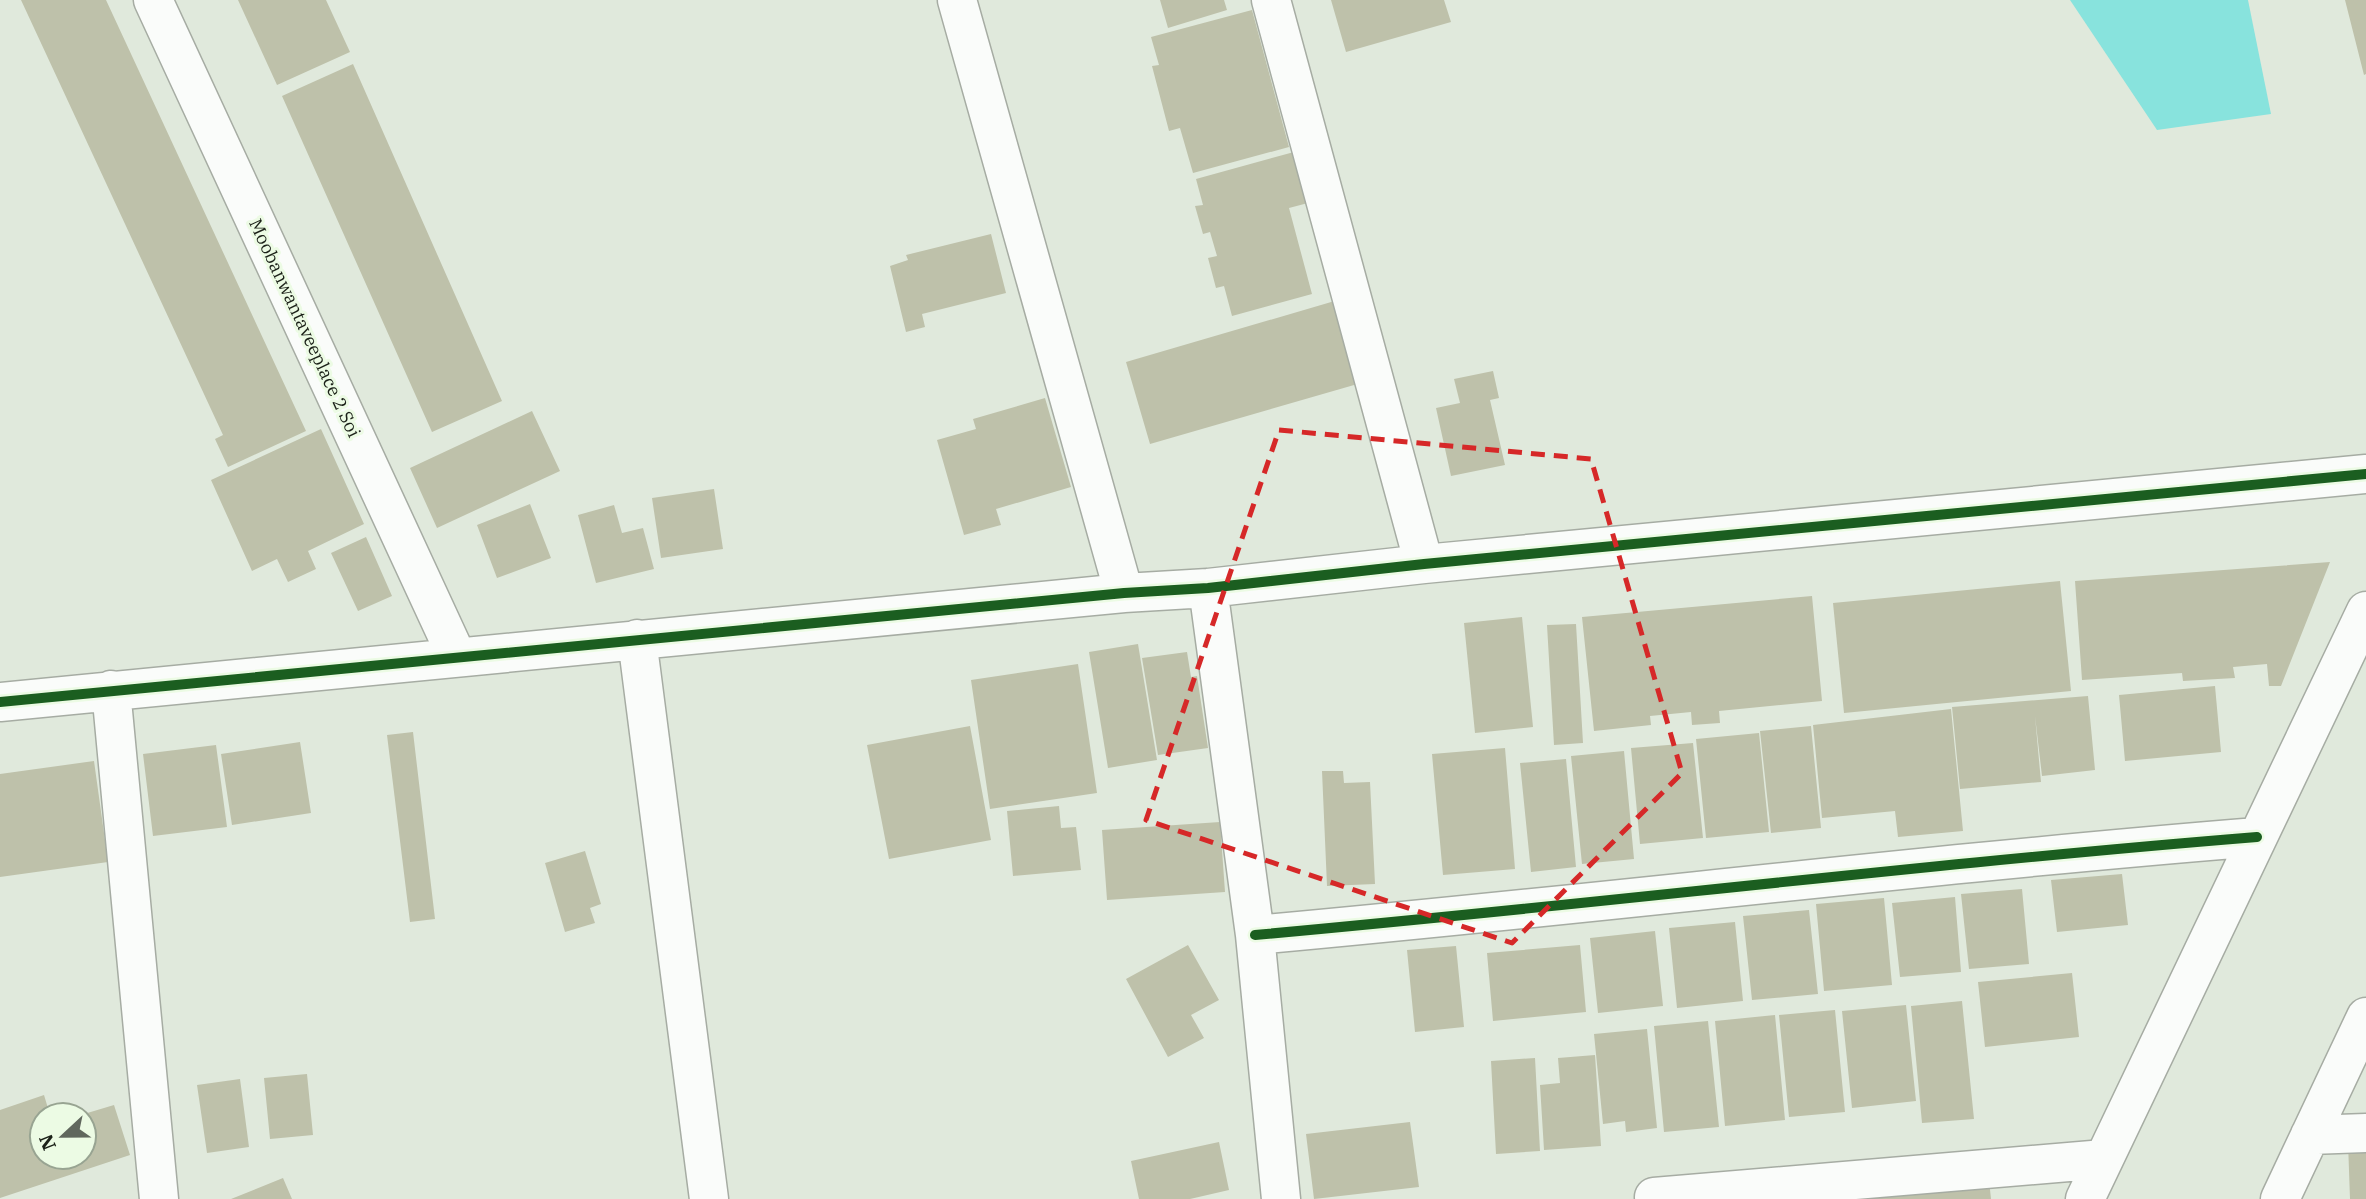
<svg xmlns="http://www.w3.org/2000/svg" width="2366" height="1199" viewBox="0 0 2366 1199" font-family="'IBM Plex Serif',serif">
  <rect width="100%" height="100%" fill="#e0e9dc"/>
  <!-- water -->
  <path fill="#88e3dd" d="M2070 0H2248L2271 114 2157 130Z"/>
  <!-- building -->
  <path fill="#bec1aa" d="M21 0H106L306 431 228 467 215 439 223 435Z
    M238 0H326L350 52 277 85Z
    M1160 0H1224L1227 10 1168 28Z
    M1331 0H1444L1451 22 1346 52Z
    M2345 0H2366V74L2364 75Z
    M1252 10 1289 147 1193 173 1180 128 1169 131 1152 66 1159 65 1151 37Z
    M353 64 502 401 432 432 282 96Z
    M1294 152 1308 203 1289 208 1312 294 1232 316 1224 286 1216 288 1208 258 1217 256 1210 232 1203 234 1195 206 1203 205 1196 179Z
    M991 234 1006 293 922 314 925 327 906 332 890 266 908 260 906 255Z
    M1338 300 1361 383 1150 444 1126 362Z
    M1493 371 1499 398 1490 400 1505 465 1451 476 1436 408 1460 403 1454 379Z
    M1045 398 1071 487 996 509 1001 525 964 535 937 440 976 429 973 419Z
    M532 411 560 471 437 528 410 468Z
    M321 429 364 524 308 551 316 569 288 582 277 559 252 571 211 480Z
    M714 489 723 549 661 558 652 498Z
    M530 504 551 558 497 578 477 525Z
    M614 505 622 533 643 528 654 569 596 583 578 515Z
    M366 537 392 596 358 611 331 553Z
    M2330 562 2281 686H2269L2267 664 2233 667 2235 678 2183 681 2182 673 2082 680 2075 581Z
    M2060 581 2071 691 1844 713 1833 603Z
    M1812 596 1822 701 1719 711 1720 723 1692 725 1691 712 1650 716 1651 725 1594 731 1582 617Z
    M1522 617 1533 727 1475 733 1464 623Z
    M1576 624 1583 743 1554 745 1547 625Z
    M1138 644 1157 760 1108 768 1089 652Z
    M1187 652 1191 677 1197 676 1208 748 1158 755 1142 658Z
    M1078 664 1097 793 990 809 971 680Z
    M2215 686 2221 752 2125 761 2119 695Z
    M2088 696 2095 770 2042 776 2035 716 2041 782 1960 789 1952 707Z
    M1951 709 1963 831 1898 837 1895 811 1822 818 1813 725Z
    M970 726 991 840 889 859 867 745Z
    M1811 726 1821 828 1771 833 1760 731Z
    M413 732 435 919 410 922 387 735Z
    M1759 733 1769 832 1706 838 1696 739Z
    M300 742 311 813 232 825 221 754Z
    M1693 743 1703 838 1640 844 1631 748Z
    M216 745 227 827 153 836 143 754Z
    M1505 748 1515 869 1443 875 1432 754Z
    M1624 751 1634 859 1582 864 1571 756Z
    M1566 759 1576 867 1531 872 1520 763Z
    M94 761 108 862 0 877V774Z
    M1322 771H1343L1344 783 1370 782 1375 884 1327 886Z
    M1059 806 1061 828 1076 827 1081 870 1013 876 1007 811Z
    M1220 822 1225 892 1107 900 1102 830Z
    M585 851 601 904 590 908 595 923 565 932 545 863Z
    M2122 874 2128 925 2057 932 2051 880Z
    M2022 889 2029 964 1969 969 1961 894Z
    M1955 897 1961 972 1900 977 1892 903Z
    M1884 898 1892 985 1824 991 1816 904Z
    M1809 910 1818 994 1752 1000 1743 916Z
    M1735 922 1743 1001 1677 1008 1669 928Z
    M1655 931 1663 1006 1598 1013 1590 938Z
    M1188 945 1219 1000 1191 1015 1204 1038 1168 1057 1126 979Z
    M1580 945 1586 1012 1493 1021 1487 953Z
    M1456 946 1464 1027 1415 1032 1407 950Z
    M2072 973 2079 1037 1985 1047 1978 982Z
    M1962 1001 1974 1119 1922 1123 1911 1006Z
    M1906 1005 1916 1101 1852 1108 1842 1011Z
    M1835 1010 1845 1112 1789 1117 1779 1015Z
    M1775 1015 1785 1120 1725 1126 1715 1021Z
    M1708 1021 1719 1127 1664 1132 1654 1026Z
    M1647 1029 1657 1128 1626 1132 1625 1121 1603 1124 1594 1034Z
    M1595 1055 1601 1146 1544 1150 1540 1085 1560 1083 1558 1058Z
    M1535 1058 1540 1151 1496 1154 1491 1061Z
    M307 1074 313 1135 270 1139 264 1078Z
    M240 1079 249 1147 207 1153 197 1085Z
    M44 1095 50 1115H42V1157H84V1114L114 1105 130 1155 0 1198V1110Z
    M1410 1122 1419 1187 1314 1199 1306 1134Z
    M2366 1141V1199H2350L2348 1142Z
    M1219 1142 1229 1190 1190 1199H1139L1131 1161Z
    M283 1178 292 1199H231Z
    M1989 1180 1991 1199H1854Z"/>
  <g fill="none" stroke-linecap="round" stroke-linejoin="round">
    <!-- minor casing -->
    <g stroke="#a6aca3" stroke-width="41">
      <path id="minor" d="M153 0 457 657
        M957 0 1124 593
        M1271 0 1424 564
        M1208 588 1255 935 1281 1199
        M637 639 709 1199
        M111 690 159 1199
        M0 702 1124 593 1208 588 1424 564 2366 474
        M1255 935C1589 905 1922 864 2257 837
        M2310 1135 2366 1133
        M1654 1197 2104 1159
        M2085 1199 2366 611
        M2280 1199 2366 1017"/>
    </g>
    <!-- minor -->
    <use href="#minor" stroke="#fafcfa" stroke-width="38"/>
    <!-- cycleway casing -->
    <g stroke="#ecfbe4" stroke-width="15">
      <path id="cycleway" d="M0 702 1124 593 1208 588 1424 564 2366 474
        M1255 935C1589 905 1922 864 2257 837"/>
    </g>
    <!-- cycleway -->
    <use href="#cycleway" stroke="#1b5e20" stroke-width="10"/>
  </g>
  <!-- marked area -->
  <path fill="none" stroke="#d62828" stroke-width="5" stroke-dasharray="14 9" stroke-linejoin="round" d="M1279 430 1591 459 1682 773 1512 943 1146 820Z"/>
  <g text-anchor="middle" dominant-baseline="central" stroke-width="6" stroke-linejoin="round" paint-order="stroke">
    <!-- street labels -->
    <g font-size="18" fill="#1b2118" stroke="#ecfbe4">
      <text transform="translate(305 328) rotate(65)">Moobanwantaveeplace 2 Soi</text>
    </g>
  </g>
  <!-- north arrow -->
  <g transform="translate(63 1136) rotate(248)"><circle r="33" fill="#ecfbe4" stroke="#98a492" stroke-width="2"/>
  <path d="M0-5L12 26L0 18L-12 26Z" fill="#60675d"/>
  <text y="-10" font-size="19" font-weight="bold" text-anchor="middle" fill="#1b2118">N</text>
  </g>
</svg>
